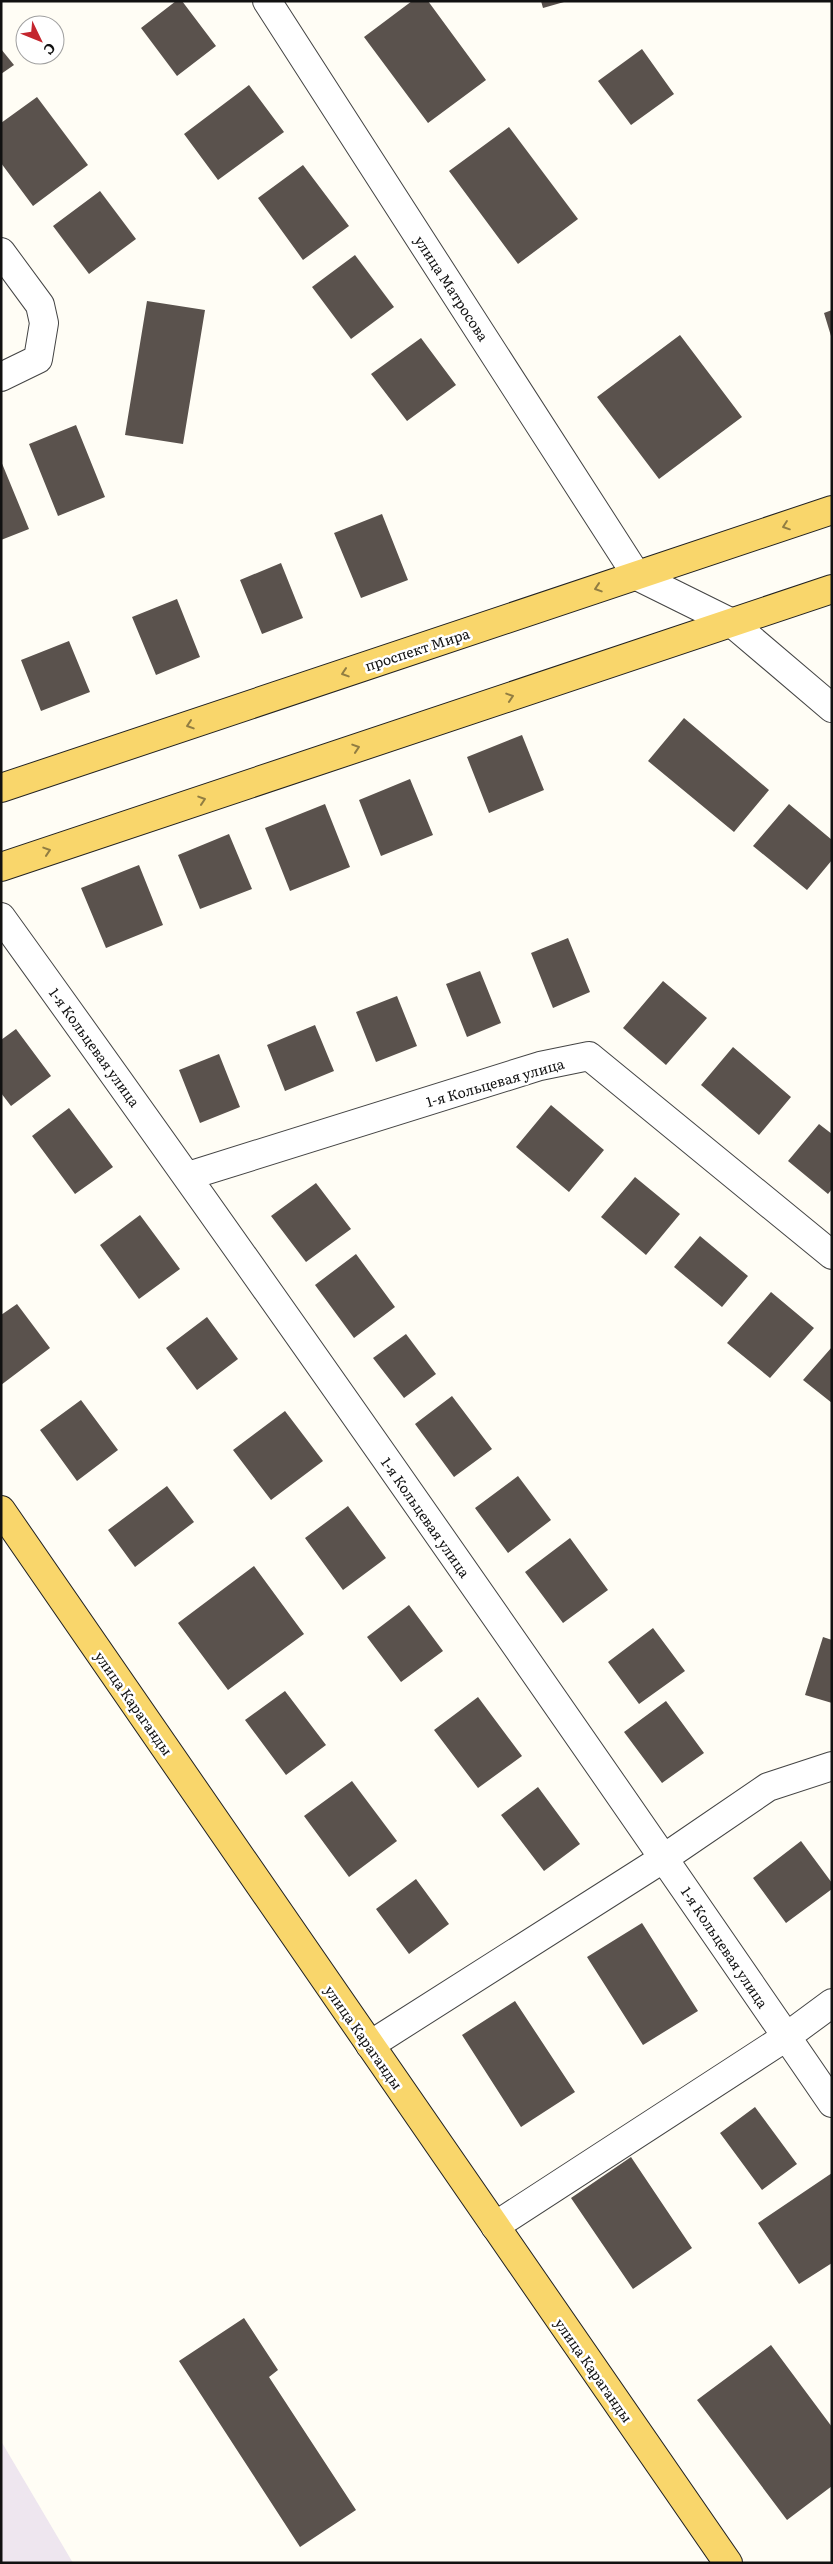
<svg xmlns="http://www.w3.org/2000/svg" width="833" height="2564" viewBox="0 0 833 2564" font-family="Literata,serif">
  <rect width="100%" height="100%" fill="#fffdf5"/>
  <!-- industrial -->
  <path fill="#eee6ef" d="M1 2441 73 2563H1Z"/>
  <!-- building -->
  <path fill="#5a524d" d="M176 1H182L216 46 177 76 141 28Z
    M412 1H428L486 80 428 123 364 37Z
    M541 1H564V2L543 8Z
    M1 49 14 65 1 74Z
    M642 49 674 94 631 125 598 81Z
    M249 85 284 132 218 180 184 134Z
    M37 97 88 165 33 206 1 163V123Z
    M509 127 578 219 518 264 449 171Z
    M303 165 349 226 303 260 258 198Z
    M100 191 136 239 89 274 53 226Z
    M355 255 394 307 351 339 312 287Z
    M147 301 205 310 183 444 125 435Z
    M832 310V336H831L824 313Z
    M680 335 742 417 659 479 597 397Z
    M421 338 456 385 407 421 371 374Z
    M76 425 105 497 58 516 29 444Z
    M1 461 29 529 1 540Z
    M382 514 408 580 361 598 334 533Z
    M281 563 303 618 262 634 240 580Z
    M177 599 200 657 156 675 132 617Z
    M69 641 90 692 41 711 21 660Z
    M684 718 769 790 734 832 648 761Z
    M522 735 544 790 489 813 467 757Z
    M410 779 433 835 381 856 359 800Z
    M325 804 350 867 290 891 265 828Z
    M789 804 832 840V860L807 890 753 846Z
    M229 834 252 889 200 909 178 855Z
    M139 865 163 925 106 948 81 888Z
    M568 938 590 992 553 1008 531 953Z
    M480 971 501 1023 467 1037 446 984Z
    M663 981 707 1018 666 1065 623 1028Z
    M397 996 417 1046 376 1062 356 1012Z
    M315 1025 334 1071 285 1091 267 1045Z
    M16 1029 51 1076 11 1106 1 1093V1040Z
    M733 1047 791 1097 759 1135 701 1085Z
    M219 1054 240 1107 200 1123 179 1070Z
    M551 1105 604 1150 569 1192 516 1147Z
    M69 1108 113 1167 75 1194 32 1136Z
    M819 1124 832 1134V1189L828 1194 788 1161Z
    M635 1177 680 1214 646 1255 601 1217Z
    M316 1183 351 1229 306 1262 271 1216Z
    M140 1215 180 1269 139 1299 100 1245Z
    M700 1236 748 1276 722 1307 674 1267Z
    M356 1254 395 1307 354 1338 315 1285Z
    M771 1292 814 1328 770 1378 727 1343Z
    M17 1304 50 1348 1 1385V1315Z
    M207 1317 238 1359 197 1390 166 1348Z
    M406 1334 436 1374 404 1398 373 1358Z
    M832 1347V1403L803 1380Z
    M452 1396 492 1449 454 1477 415 1424Z
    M81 1400 118 1450 77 1481 40 1430Z
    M285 1411 323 1461 271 1500 233 1450Z
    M518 1476 551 1520 508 1553 475 1508Z
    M167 1486 194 1522 135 1567 108 1530Z
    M348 1506 386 1558 343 1590 305 1538Z
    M570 1538 608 1590 563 1623 525 1572Z
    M254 1566 304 1634 228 1690 178 1623Z
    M409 1605 443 1651 401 1682 367 1637Z
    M653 1628 685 1671 639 1704 608 1662Z
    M823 1637 832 1640V1703L805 1695Z
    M285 1691 326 1745 286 1775 245 1720Z
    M478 1697 522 1756 478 1788 434 1730Z
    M666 1701 704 1753 662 1783 624 1732Z
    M352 1781 397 1841 349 1877 304 1816Z
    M538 1787 580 1844 544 1871 501 1815Z
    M801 1841 832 1883V1889L786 1923 753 1878Z
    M416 1879 449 1924 409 1954 376 1909Z
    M642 1923 698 2011 643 2045 587 1957Z
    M515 2001 575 2092 521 2127 462 2035Z
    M755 2107 797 2164 762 2190 720 2133Z
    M631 2157 692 2248 633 2289 571 2198Z
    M832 2173V2263L799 2284 758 2223Z
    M244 2318 278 2370 269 2377 356 2510 300 2547 179 2361Z
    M771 2345 832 2427V2486L787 2520 697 2400Z"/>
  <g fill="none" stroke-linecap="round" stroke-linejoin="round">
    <!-- minor casing -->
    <g stroke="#444" stroke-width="30">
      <path id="minor" d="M267 1 637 576 732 623 832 708
        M1 252 40 305 44 323 38 359 1 377
        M1 917C283 1308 559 1705 832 2103
        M188 1176 540 1066 589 1056 832 1255
        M370 2045 664 1858 768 1787 832 1766
        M495 2226 786 2037 832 2003"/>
    </g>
    <!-- major casing -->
    <g stroke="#222" stroke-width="30">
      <path id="major" d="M1 788 832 510
        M1 867 832 589
        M1 1510 728 2563"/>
    </g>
    <!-- minor -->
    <use href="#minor" stroke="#fff" stroke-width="28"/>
    <!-- major -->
    <use href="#major" stroke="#f9d66b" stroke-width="28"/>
  </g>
  <!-- one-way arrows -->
  <defs><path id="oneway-chevron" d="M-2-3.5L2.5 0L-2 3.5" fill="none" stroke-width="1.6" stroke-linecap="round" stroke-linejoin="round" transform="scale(1.25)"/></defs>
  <g stroke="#917d42">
    <use href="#oneway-chevron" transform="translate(786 526) rotate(161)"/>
    <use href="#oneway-chevron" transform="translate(598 588) rotate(162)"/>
    <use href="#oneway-chevron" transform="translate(345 673) rotate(162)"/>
    <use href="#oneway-chevron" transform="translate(510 697) rotate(-18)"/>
    <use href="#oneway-chevron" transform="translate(190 725) rotate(162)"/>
    <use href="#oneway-chevron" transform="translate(356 748) rotate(-18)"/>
    <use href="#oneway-chevron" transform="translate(202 800) rotate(-18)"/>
    <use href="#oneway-chevron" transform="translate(47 851) rotate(-18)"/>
  </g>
  <g text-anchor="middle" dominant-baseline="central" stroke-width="5" stroke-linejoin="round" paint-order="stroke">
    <!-- street labels -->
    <g font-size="14" fill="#111" stroke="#fff">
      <text transform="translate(452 288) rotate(57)">улица Матросова</text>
      <text transform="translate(417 649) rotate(-18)">проспект Мира</text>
      <text transform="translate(95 1047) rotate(54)">1-я Кольцевая улица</text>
      <text transform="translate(495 1082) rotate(-16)">1-я Кольцевая улица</text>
      <text transform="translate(426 1517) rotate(55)">1-я Кольцевая улица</text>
      <text transform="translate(134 1703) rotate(55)">улица Караганды</text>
      <text transform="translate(725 1947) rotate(56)">1-я Кольцевая улица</text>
      <text transform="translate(364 2037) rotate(55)">улица Караганды</text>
      <text transform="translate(594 2370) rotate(55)">улица Караганды</text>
    </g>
  </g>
  <!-- border -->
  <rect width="833" height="2564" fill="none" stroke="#111111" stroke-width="5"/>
  <!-- north arrow -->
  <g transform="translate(40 40) rotate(133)"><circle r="24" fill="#ffffff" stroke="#a0a0a0"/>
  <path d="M0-4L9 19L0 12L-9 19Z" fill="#c4262e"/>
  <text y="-8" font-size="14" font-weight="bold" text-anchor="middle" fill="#111111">С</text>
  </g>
</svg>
